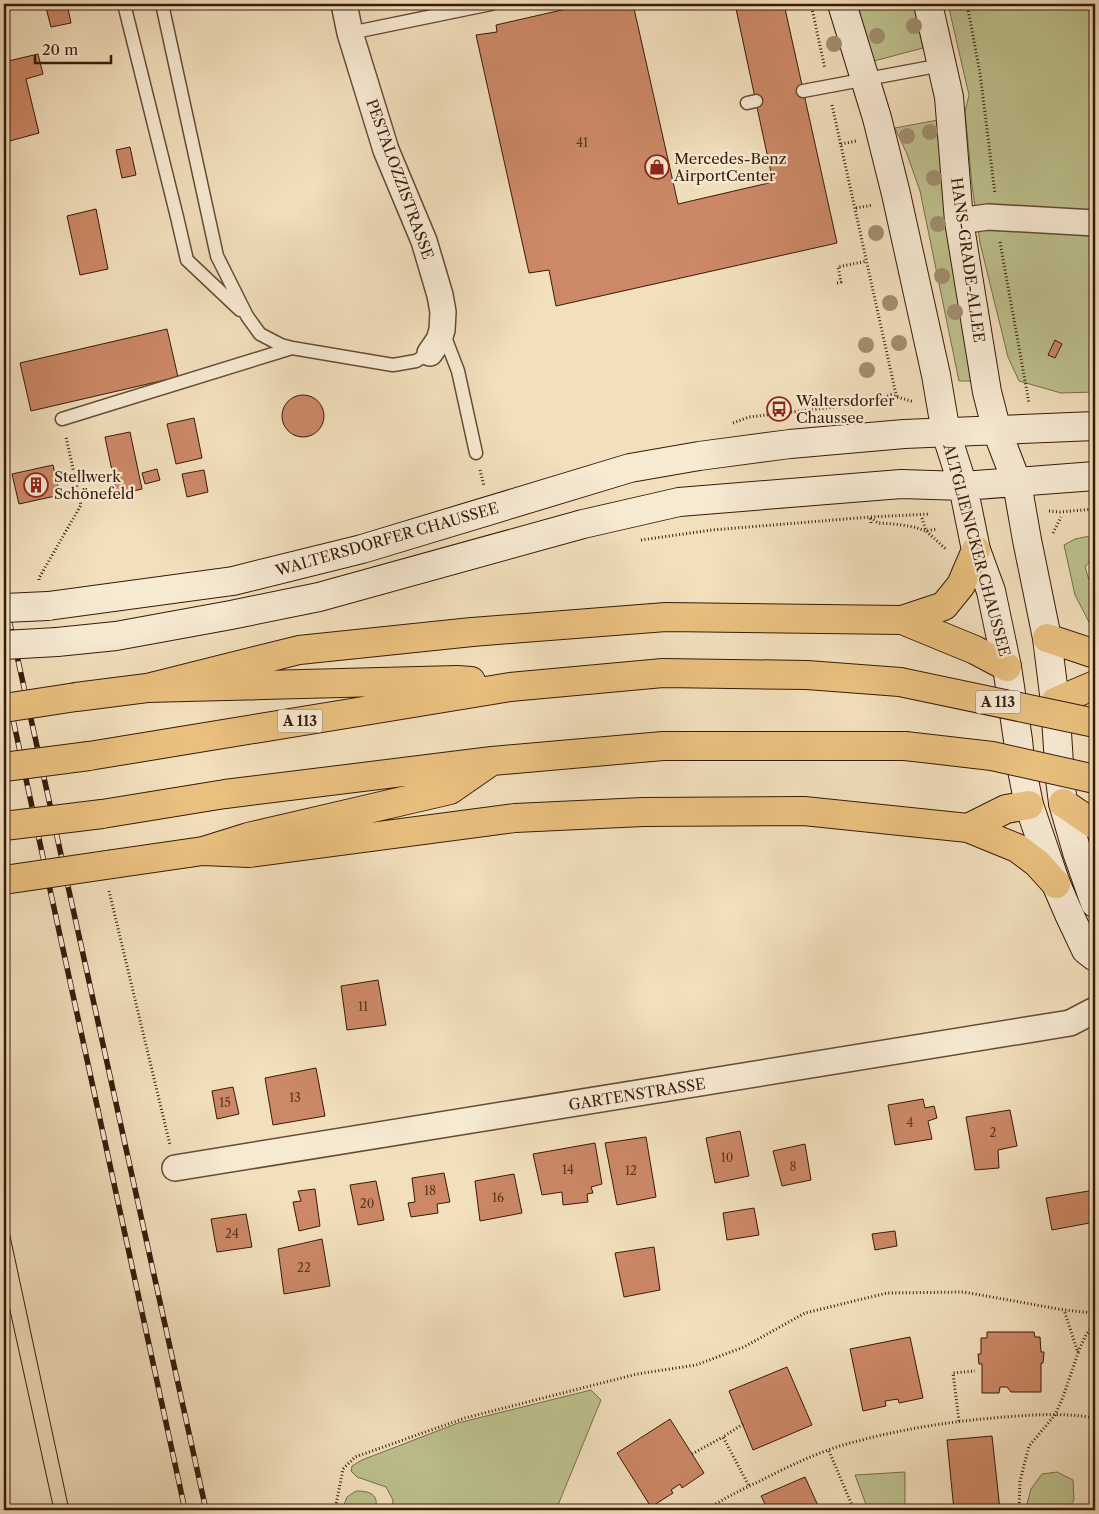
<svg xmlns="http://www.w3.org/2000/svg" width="1099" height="1514" viewBox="0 0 1099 1514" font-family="'Libre Caslon Text',serif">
  <rect width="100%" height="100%" fill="#f2dfbc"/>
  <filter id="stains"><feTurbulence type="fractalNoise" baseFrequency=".004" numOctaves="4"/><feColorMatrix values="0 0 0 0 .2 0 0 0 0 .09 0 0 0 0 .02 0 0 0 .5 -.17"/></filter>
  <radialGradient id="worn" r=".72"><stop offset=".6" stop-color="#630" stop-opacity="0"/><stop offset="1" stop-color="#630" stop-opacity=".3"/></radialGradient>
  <!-- green -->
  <path fill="#bdc18e" stroke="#7a6e4c" d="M858 4H914L923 48 874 61 867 43Z
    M948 4H1095V392L1061 393 1019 381 1008 357 980 243 972 185 965 112 969 95Z
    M938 120 973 381H959L920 191 907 154 895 128Z
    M1095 535V555L1085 567 1089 580 1095 585V628L1091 626 1075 595 1064 545 1075 539Z
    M591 1390 601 1400 556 1510H392L393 1500 386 1487 357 1477 351 1471 352 1466 362 1460 458 1423Z
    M905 1472V1510H868L855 1475Z
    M1057 1472 1073 1480 1074 1500 1068 1510H1031L1027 1504 1031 1489 1042 1474Z
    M356 1491C367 1491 378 1493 376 1506L370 1510H342L347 1497Z"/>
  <!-- building -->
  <path fill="#cc8867" stroke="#381a0a" d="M45 4H67L71 23 51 27Z
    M588 4H633L678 204 773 182 735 4H784L837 243 556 306 549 270 529 273 476 35 497 32 496 25Z
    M38 54 43 74 26 79 39 133 6 142 4 133V62Z
    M130 147 136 175 122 178 116 150Z
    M96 209 108 269 80 275 67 216Z
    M167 329 178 377 31 411 20 363Z
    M1055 340 1062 344 1055 358 1048 355Z
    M282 416a21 21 0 1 1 42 0a21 21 0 1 1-42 0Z
    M194 418 202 458 176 464 167 424Z
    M130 432 142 489 117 495 105 437Z
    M53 465 60 495 19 504 12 474Z
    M157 469 160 480 145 484 142 473Z
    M204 470 208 492 187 497 182 474Z
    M378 980 386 1025 347 1030 341 986Z
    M316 1068 325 1116 273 1125 265 1078Z
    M233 1087 239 1114 217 1119 212 1091Z
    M923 1099 925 1108 934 1106 937 1118 928 1121 932 1139 895 1145 888 1105Z
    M1010 1110 1017 1146 998 1150 999 1168 975 1170 966 1117Z
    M740 1131 749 1176 715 1183 706 1138Z
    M646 1137 656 1197 617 1205 605 1143Z
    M595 1143 602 1184 591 1187 593 1193 587 1194 588 1202 563 1205 562 1192 542 1195 533 1154Z
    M805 1144 811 1180 782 1186 773 1151Z
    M444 1173 450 1202 437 1204 438 1213 411 1217 408 1203 415 1202 412 1178Z
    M514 1174 522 1213 480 1221 475 1181Z
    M376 1181 384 1220 358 1225 350 1185Z
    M315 1189 320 1226 299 1231 293 1202 301 1201 298 1191Z
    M1095 1190V1222L1052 1230 1046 1198Z
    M754 1208 759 1235 727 1240 723 1213Z
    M246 1214 252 1247 217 1252 211 1219Z
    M895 1231 897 1246 875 1250 872 1234Z
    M322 1239 330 1286 284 1294 278 1249Z
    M654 1247 660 1290 624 1297 615 1253Z
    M987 1332H1034L1035 1337H1040L1041 1352H1044L1043 1363H1041V1392H1011L1007 1387H1000L999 1393H982V1364H979L978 1354H981V1338H987Z
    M910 1337 923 1398 899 1403 898 1399 885 1401 886 1406 863 1411 850 1349Z
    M787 1367 812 1425 753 1450 729 1391Z
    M670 1419 704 1473 682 1488 680 1484 671 1490 673 1493 651 1507 617 1453Z
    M992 1436 1000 1510H954L947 1440Z
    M805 1477 820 1510H768L761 1496Z"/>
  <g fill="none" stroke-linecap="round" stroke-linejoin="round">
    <!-- lane casing -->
    <g stroke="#664b36" stroke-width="15">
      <path id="lane" d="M124 4 177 217 187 260 240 310
        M162 4 217 256 247 316 260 334 281 345 292 348 393 365 416 361 430 353
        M350 33 491 4
        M803 91 942 65
        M747 103 756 101
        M443 332 458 371 476 453
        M62 419 292 348"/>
    </g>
    <!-- street casing -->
    <g stroke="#664b36" stroke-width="28">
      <path id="street" d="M344 4 350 33 386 150 424 241 440 295 443 312 442 330 439 340 430 353
        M959 221 988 217 1095 223
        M175 1168 1070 1023 1095 1010"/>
    </g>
    <!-- secondary casing -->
    <g stroke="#381a0a" stroke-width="30">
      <path id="secondary" d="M842 4 877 118 896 194 936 375 946 433 963 486 976 550 991 591 1007 667 1018 740 1020 760 1029 805 1056 884 1069 914 1086 950 1095 957
        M928 4 949 97 959 221 987 392 997 431 1017 483 1027 540 1047 638 1055 702 1060 779 1063 803 1077 852 1095 903
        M48 606 233 581 362 549 630 468 699 456 790 444 904 434 1095 426
        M57 642 116 636 231 615 319 597 583 524 679 502 901 484 963 486 1095 476"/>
    </g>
    <!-- highway casing -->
    <g stroke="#381a0a" stroke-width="30">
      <path id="highway" d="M902 620 975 650 1007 667
        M1047 638 1095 654
        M147 688 299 650 472 632 666 617 902 620 944 606 961 585 976 550
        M76 697 147 688 457 680 471 681
        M1055 702 1095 685
        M89 756 510 687 663 673 807 675 900 682
        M1063 803 1095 825
        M102 814 225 794 492 761 663 746H905
        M968 828 1006 809 1029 805
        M203 851 249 853 515 818 643 812 804 811 968 828 1017 848 1037 863 1056 884
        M113 864 203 851 248 837 450 790 489 763"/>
    </g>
    <!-- path -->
    <path stroke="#381a0a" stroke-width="3" stroke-dasharray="1 2.5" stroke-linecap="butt" d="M811 4 825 69
      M967 4 980 73 995 194
      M832 105 897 399
      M841 144 856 141
      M856 208 873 205
      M1000 242 1029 403
      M837 283 841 282 838 267 867 261
      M733 423 749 417 869 403 891 395 914 402
      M480 470 484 486
      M1049 511 1060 512 1095 509
      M922 518 926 531 947 550
      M871 523 870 517 930 514
      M1053 533 1061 517
      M641 540 712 530 870 517 878 523 895 524 914 527 926 531 937 529
      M39 580V578L81 505 66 437
      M109 891 170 1145
      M1078 1352 1086 1335 1095 1323
      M959 1421 953 1373 975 1371
      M743 1424 723 1437 749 1486
      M829 1451 854 1510
      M692 1454 723 1437
      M335 1510 343 1469 355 1457 465 1418 637 1374 696 1365 744 1347 805 1313 887 1293 964 1292 1064 1310 1095 1313
      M707 1510C724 1498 741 1490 760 1481 791 1465 824 1449 858 1441 902 1429 948 1422 993 1418 1027 1415 1062 1412 1095 1418
      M1019 1510 1020 1481 1029 1446 1055 1415 1063 1397 1078 1353 1064 1310"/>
    <!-- lane -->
    <use href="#lane" stroke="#f7ead3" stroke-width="12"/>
    <!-- street -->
    <use href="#street" stroke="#f7ead3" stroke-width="25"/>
    <!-- secondary -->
    <use href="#secondary" stroke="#f7ead3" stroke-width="28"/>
    <!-- highway -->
    <use href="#highway" stroke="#e9c07e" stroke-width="28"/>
    <!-- tram -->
    <path stroke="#381a0a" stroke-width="1" d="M4 1208 69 1510
      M4 1283 54 1510"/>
    <!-- rail casing -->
    <g stroke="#381a0a" stroke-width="5.5">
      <path id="rail" d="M4 597 206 1510
        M4 678 185 1510"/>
    </g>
    <!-- rail -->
    <use href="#rail" stroke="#f7ead3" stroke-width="4" stroke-dasharray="11" stroke-linecap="butt"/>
    <!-- secondary-bridge casing -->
    <g stroke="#381a0a" stroke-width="30" stroke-linecap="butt">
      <path id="secondary-bridge" d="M4 608 48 606
        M4 645 57 642"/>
    </g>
    <!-- highway-bridge casing -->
    <g stroke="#381a0a" stroke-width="30" stroke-linecap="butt">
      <path id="highway-bridge" d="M900 682 1095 723
        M4 708 76 697
        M905 746 992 756 1095 779
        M4 767 89 756
        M4 826 102 814
        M4 880 113 864"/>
    </g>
    <!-- secondary-bridge -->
    <use href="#secondary-bridge" stroke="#f7ead3" stroke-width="28"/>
    <!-- highway-bridge -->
    <use href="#highway-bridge" stroke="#e9c07e" stroke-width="28"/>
  </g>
  <!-- trees -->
  <g fill="#a28e70">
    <circle cx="914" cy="26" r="8"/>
    <circle cx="877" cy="36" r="8"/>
    <circle cx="834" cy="44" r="8"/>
    <circle cx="930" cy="132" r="8"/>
    <circle cx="907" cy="136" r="8"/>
    <circle cx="934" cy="178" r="8"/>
    <circle cx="938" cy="224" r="8"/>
    <circle cx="876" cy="233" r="8"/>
    <circle cx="942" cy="276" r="8"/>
    <circle cx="890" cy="303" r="8"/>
    <circle cx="955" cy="312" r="8"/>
    <circle cx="899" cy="343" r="8"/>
    <circle cx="866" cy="345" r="8"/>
    <circle cx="867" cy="370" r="8"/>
  </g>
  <!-- icons -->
  <defs>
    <g id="shop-ring" transform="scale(1.25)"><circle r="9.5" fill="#f7ead3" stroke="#8f2418" stroke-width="1.5"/><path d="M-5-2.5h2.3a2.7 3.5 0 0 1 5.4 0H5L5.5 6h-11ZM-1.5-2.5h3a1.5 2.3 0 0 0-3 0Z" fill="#8f2418"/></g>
    <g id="bus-ring" transform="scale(1.25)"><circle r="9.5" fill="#f7ead3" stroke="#8f2418" stroke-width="1.5"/><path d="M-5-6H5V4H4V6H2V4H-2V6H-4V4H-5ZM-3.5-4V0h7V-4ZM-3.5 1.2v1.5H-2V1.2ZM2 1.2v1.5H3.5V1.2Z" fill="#8f2418"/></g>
    <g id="building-ring" transform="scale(1.25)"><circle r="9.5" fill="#f7ead3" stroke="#8f2418" stroke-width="1.5"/><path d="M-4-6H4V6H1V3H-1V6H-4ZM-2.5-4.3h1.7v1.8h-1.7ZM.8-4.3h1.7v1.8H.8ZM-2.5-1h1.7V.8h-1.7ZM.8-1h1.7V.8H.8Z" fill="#8f2418"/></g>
  </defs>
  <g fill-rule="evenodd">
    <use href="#shop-ring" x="657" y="167"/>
    <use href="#bus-ring" x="779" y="409"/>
    <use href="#building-ring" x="36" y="485"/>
  </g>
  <g text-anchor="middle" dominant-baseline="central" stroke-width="4.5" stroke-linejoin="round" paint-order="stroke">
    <!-- number labels -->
    <g font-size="12" fill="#5d3621">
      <text x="582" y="142">41</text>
      <text x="363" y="1006">11</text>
      <text x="295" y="1097">13</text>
      <text x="225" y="1102">15</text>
      <text x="910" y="1122">4</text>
      <text x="993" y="1132">2</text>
      <text x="727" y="1157">10</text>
      <text x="793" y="1166">8</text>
      <text x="568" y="1169">14</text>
      <text x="631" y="1170">12</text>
      <text x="430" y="1190">18</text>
      <text x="498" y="1197">16</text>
      <text x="367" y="1203">20</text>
      <text x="232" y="1233">24</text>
      <text x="304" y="1267">22</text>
    </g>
    <!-- shield labels -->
    <g fill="#f7ead3" stroke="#715846" stroke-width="1">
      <rect x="975.5" y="690.5" width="45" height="23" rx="4"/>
      <rect x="277.5" y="709.5" width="45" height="23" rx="4"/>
    </g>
    <g font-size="14" font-weight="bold" fill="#381a0a">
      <text x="998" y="702">A 113</text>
      <text x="300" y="721">A 113</text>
    </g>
    <!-- poi labels -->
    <g font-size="15" fill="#381a0a" stroke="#f7ead3" text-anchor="start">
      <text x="674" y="158">Mercedes-Benz<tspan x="674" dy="17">AirportCenter</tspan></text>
      <text x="796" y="400">Waltersdorfer<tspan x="796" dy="17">Chaussee</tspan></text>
      <text x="54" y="476">Stellwerk<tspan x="54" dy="17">Schönefeld</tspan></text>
    </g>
    <!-- street labels -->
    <g font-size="15" fill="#381a0a" stroke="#f7ead3">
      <text transform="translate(400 179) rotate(70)">PESTALOZZISTRASSE</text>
      <text transform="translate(968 260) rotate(82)">HANS-GRADE-ALLEE</text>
      <text transform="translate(387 539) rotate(-16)">WALTERSDORFER CHAUSSEE</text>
      <text transform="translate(977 550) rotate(75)">ALTGLIENICKER CHAUSSEE</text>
      <text transform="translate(637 1094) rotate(-9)">GARTENSTRASSE</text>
    </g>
  </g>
  <!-- margin -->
  <rect width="1099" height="1514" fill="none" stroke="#f2dfbc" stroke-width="20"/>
  <rect x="5" y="5" width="1089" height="1504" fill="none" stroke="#381a0a" stroke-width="2.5"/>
  <rect x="10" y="10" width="1079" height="1494" fill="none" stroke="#381a0a"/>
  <!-- scale -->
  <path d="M35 55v8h76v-8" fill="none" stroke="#381a0a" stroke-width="2.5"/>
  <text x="42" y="55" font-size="15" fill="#381a0a" stroke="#f7ead3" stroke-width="4" paint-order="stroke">20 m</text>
  <rect width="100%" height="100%" filter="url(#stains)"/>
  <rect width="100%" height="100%" fill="url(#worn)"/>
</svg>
